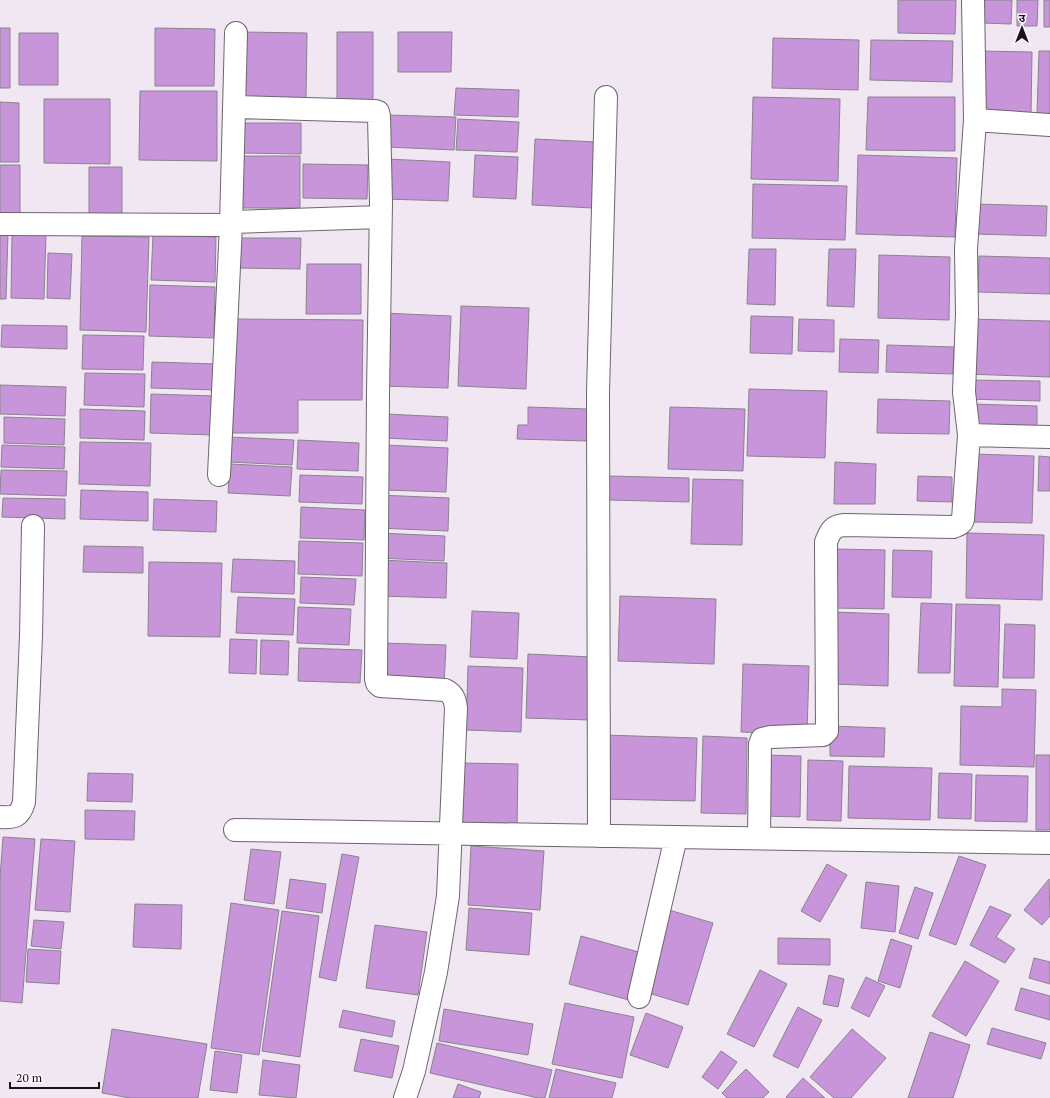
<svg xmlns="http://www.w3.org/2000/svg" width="1050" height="1098" viewBox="0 0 1050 1098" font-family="'PT Serif','Noto Sans Devanagari',serif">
  <rect width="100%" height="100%" fill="#f0e7f3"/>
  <!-- building -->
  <path fill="#c895db" stroke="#8a838e" d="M898 0H956L955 34 898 33Z
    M983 0H1012L1011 24 983 23Z
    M1017 0H1038L1037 26H1017Z
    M1044 0H1050V27H1044Z
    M0 28H10V88H0Z
    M155 28 215 29 214 86H155Z
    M244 32 307 33 306 99H244Z
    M337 32H373V109L337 108Z
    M398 32H452L451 72H398Z
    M19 33H58V85H19Z
    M773 38 859 40 858 90 772 88Z
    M871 40 953 41 952 82 870 80Z
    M980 51 1032 52 1031 115 979 114Z
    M1039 51H1050V115L1037 114Z
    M456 88 519 90 518 117 454 115Z
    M140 91H217V161L139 160Z
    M753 97 840 99 838 181 751 179Z
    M868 97H955V151L866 150Z
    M44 99H110V164L44 163Z
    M0 102 19 103V162H0Z
    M388 115 456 117 454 150 387 147Z
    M458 119 519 122 517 152 456 150Z
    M241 123H301V154L241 153Z
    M535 139 596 142 593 208 532 205Z
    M475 155 518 157 516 199 473 197Z
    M858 155 957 158 955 237 856 234Z
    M237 156H300V208H236Z
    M387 159 450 162 448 201 385 199Z
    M303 164 368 165 367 199 303 198Z
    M0 165H20V216H0Z
    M89 167H122V223L89 222Z
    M753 184 847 186 845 240 752 238Z
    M975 204 1047 206 1046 236 974 234Z
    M0 233H8L6 299H0Z
    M12 234 46 235 44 299 11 298Z
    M153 235 216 237 215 282 151 280Z
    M82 236 149 237 146 332 80 330Z
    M235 238H301L300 269 235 268Z
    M749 249H776L775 305 747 304Z
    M829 249H856L854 307 827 306Z
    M48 253 72 254 70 299 47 298Z
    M879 255 950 257 949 320 878 318Z
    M979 256 1050 258V294L978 292Z
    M307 264H361V314H306Z
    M150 285 215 287 214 338 149 336Z
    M461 306 529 308 526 389 458 386Z
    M383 313 451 316 448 388 380 386Z
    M751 316 793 317 792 354 750 353Z
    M234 319 363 320 362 400H298V433H227Z
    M799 319 834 320V352L798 351Z
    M967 319 1050 321V377L966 374Z
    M2 325 67 326V349L1 347Z
    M83 335 144 336 143 370 82 369Z
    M840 339 879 340 878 373 839 372Z
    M887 345 954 347 953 374 886 372Z
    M152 362 218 364 217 390 151 388Z
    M85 373 145 374 144 407 84 405Z
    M966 380 1040 381V401L966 399Z
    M0 385 66 387 65 416 0 414Z
    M749 389 827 391 825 458 747 456Z
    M151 394 215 396 214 435 150 433Z
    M878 399 950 401 949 434 877 433Z
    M973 404 1037 406V429L973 427Z
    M528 407 588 409 587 441 517 439 518 425H528Z
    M670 407 745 409 743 471 668 469Z
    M80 409 145 411 144 440 80 438Z
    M386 414 448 417 447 441 385 438Z
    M4 417 65 419 64 445 4 443Z
    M230 437 294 440 292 465 229 462Z
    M298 440 359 443 358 471 297 469Z
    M80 442 151 443 150 486 79 484Z
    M2 445 65 447 64 469 1 467Z
    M385 445 448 448 446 492 383 490Z
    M975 454 1034 456 1032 523 973 522Z
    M1039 456 1050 457V491H1038Z
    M835 462 876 464 875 504H834Z
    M230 464 292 467 290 496 228 493Z
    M1 470 67 471 66 496 0 494Z
    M300 475 363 477 362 504 299 502Z
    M609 476 689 478V502L608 500Z
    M918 476 952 477V502L917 501Z
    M693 479 743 480 742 545 691 544Z
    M81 490 148 492V521L80 519Z
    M379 495 449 498 448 531 378 528Z
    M3 498 65 499V519L2 517Z
    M154 499 217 501 216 532 153 530Z
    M301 507 365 510 364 540 300 538Z
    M379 533 445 536 444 561 378 558Z
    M967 533 1044 535 1042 600 966 598Z
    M299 541 363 543 362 576 298 574Z
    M84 546 143 547V573L83 572Z
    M835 549 885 550 884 609 834 608Z
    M893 550 932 551 931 598 892 597Z
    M233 559 295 561 294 594 231 592Z
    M380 560 447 563 446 598 379 596Z
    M149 562 222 563 220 637 148 636Z
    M301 577 356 579 354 605 300 603Z
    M620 596 716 599 714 664 618 661Z
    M238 597 295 599 293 635 236 633Z
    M921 603 952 604 950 673H918Z
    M956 604 1000 605 998 687 954 686Z
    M298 607 351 609 349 645 297 643Z
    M472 611 519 613 517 659 470 657Z
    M833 612 889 614 888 686 831 684Z
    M1005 624 1035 625 1034 678H1003Z
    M230 639 257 640 256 674 229 673Z
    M261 640 289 641 288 675 260 674Z
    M382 643 446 645 444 686 380 683Z
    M299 648 362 650 360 683 298 681Z
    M528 654 592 657 590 720 526 718Z
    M743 664 809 666 807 734 741 732Z
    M468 666 523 668 521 732 466 730Z
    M1002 689 1036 690 1034 767 960 765 961 706 1002 707Z
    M830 726 885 728 884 757 830 756Z
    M604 735 697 738 695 801 603 799Z
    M703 736 747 738 746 814 701 813Z
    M765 755 801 756 800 817 763 816Z
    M1036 755H1050V830H1036Z
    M808 760 843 761 841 821 807 820Z
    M459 763 518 764 517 826 458 825Z
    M849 766 932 768 930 820 848 818Z
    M88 773 133 774 132 802 87 801Z
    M939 773 972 774 971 819 938 818Z
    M976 775 1028 776 1027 822 975 821Z
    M85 810 135 811 134 840 85 839Z
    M3 837 35 839 22 1003 0 1001V877Z
    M41 839 75 841 70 912 35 910Z
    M471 846 544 851 540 910 468 905Z
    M251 849 281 852 274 904 244 900Z
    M342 854 359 857 336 981 319 977Z
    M959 856 986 865 956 945 929 935Z
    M827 864 847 875 820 922 801 911Z
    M290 879 326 884 322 913 286 908Z
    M1049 879 1050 916 1042 925 1024 910Z
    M866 882 899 886 895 932 861 928Z
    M915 887 933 893 918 939 899 933Z
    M231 903 279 910 259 1055 211 1048Z
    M135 904 182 905 181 949 133 947Z
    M990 906 1011 915 996 937 1015 949 1005 963 970 945Z
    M469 908 532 913 529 955 466 950Z
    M669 910 713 923 688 1005 645 992Z
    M282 911 319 916 300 1057 262 1051Z
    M34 920 64 922 61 949 31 946Z
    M375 925 427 932 418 995 366 988Z
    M581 936 642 953 629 1000 569 984Z
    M778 938 830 939V965L778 964Z
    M891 939 912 946 900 988 878 981Z
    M28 949 61 951 59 984 26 982Z
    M1034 958 1050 962V984L1029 978Z
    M965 961 999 981 966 1036 932 1016Z
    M760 970 787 984 754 1047 727 1034Z
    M829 975 844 979 838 1007 823 1004Z
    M866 977 885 986 869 1017 851 1008Z
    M1021 988 1050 996V1020L1015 1010Z
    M565 1003 634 1017 622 1078 552 1064Z
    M798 1007 822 1020 798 1068 773 1056Z
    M444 1009 533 1024 528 1055 439 1041Z
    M343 1010 395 1021 392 1037 339 1027Z
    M646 1013 683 1027 668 1068 630 1055Z
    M992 1028 1046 1043 1041 1059 987 1044Z
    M112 1029 207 1044 198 1098H130L102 1093Z
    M852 1029 886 1058 851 1098H834L810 1077Z
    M930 1032 970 1045 953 1098H908Z
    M361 1039 399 1046 392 1078 354 1071Z
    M437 1043 552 1070 545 1098H538L430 1073Z
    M215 1051 242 1055 237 1093 210 1090Z
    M721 1051 737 1062 718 1089 702 1077Z
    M263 1060 300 1065 296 1098 259 1095Z
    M556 1069 616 1083 612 1098H549Z
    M746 1069 769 1092 763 1098H727L722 1093Z
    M803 1078 825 1098H787L786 1097Z
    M458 1084 481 1092 479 1098H453Z"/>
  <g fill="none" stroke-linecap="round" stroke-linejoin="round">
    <!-- minor casing -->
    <g stroke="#6d6570" stroke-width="24">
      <path id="minor" d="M235 107 375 111 378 112 379 116 381 203 378 394 376 679 377 683 380 686 445 690C453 694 455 699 456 708L448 896 436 972 414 1071 405 1098
        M975 120 1050 125
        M231 222 380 217
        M0 224 231 225
        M969 435 1050 437
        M219 475 231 225 236 33
        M0 817C14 818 20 817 24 802L31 636 33 526
        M235 830 1050 843
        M599 836 598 392 606 97
        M759 838 760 744 762 739 771 737 823 735 827 731 826 542C830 532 832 526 844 525L953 527C958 525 962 524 963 519L969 435 964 392 967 314 966 249 975 120 973 0
        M639 997 676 837"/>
    </g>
    <!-- minor -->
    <use href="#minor" stroke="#fff" stroke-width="22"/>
  </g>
  <!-- north arrow -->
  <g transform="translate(1022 28)" stroke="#fcf5ff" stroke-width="3" paint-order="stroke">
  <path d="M0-3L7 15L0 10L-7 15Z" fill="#171418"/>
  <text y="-6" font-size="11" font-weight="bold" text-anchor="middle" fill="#171418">उ</text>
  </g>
  <!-- scale -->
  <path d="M10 1082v6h89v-6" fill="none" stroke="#171418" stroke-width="2"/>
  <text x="16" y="1082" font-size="12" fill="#171418" stroke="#fcf5ff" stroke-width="3" paint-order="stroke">20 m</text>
</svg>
